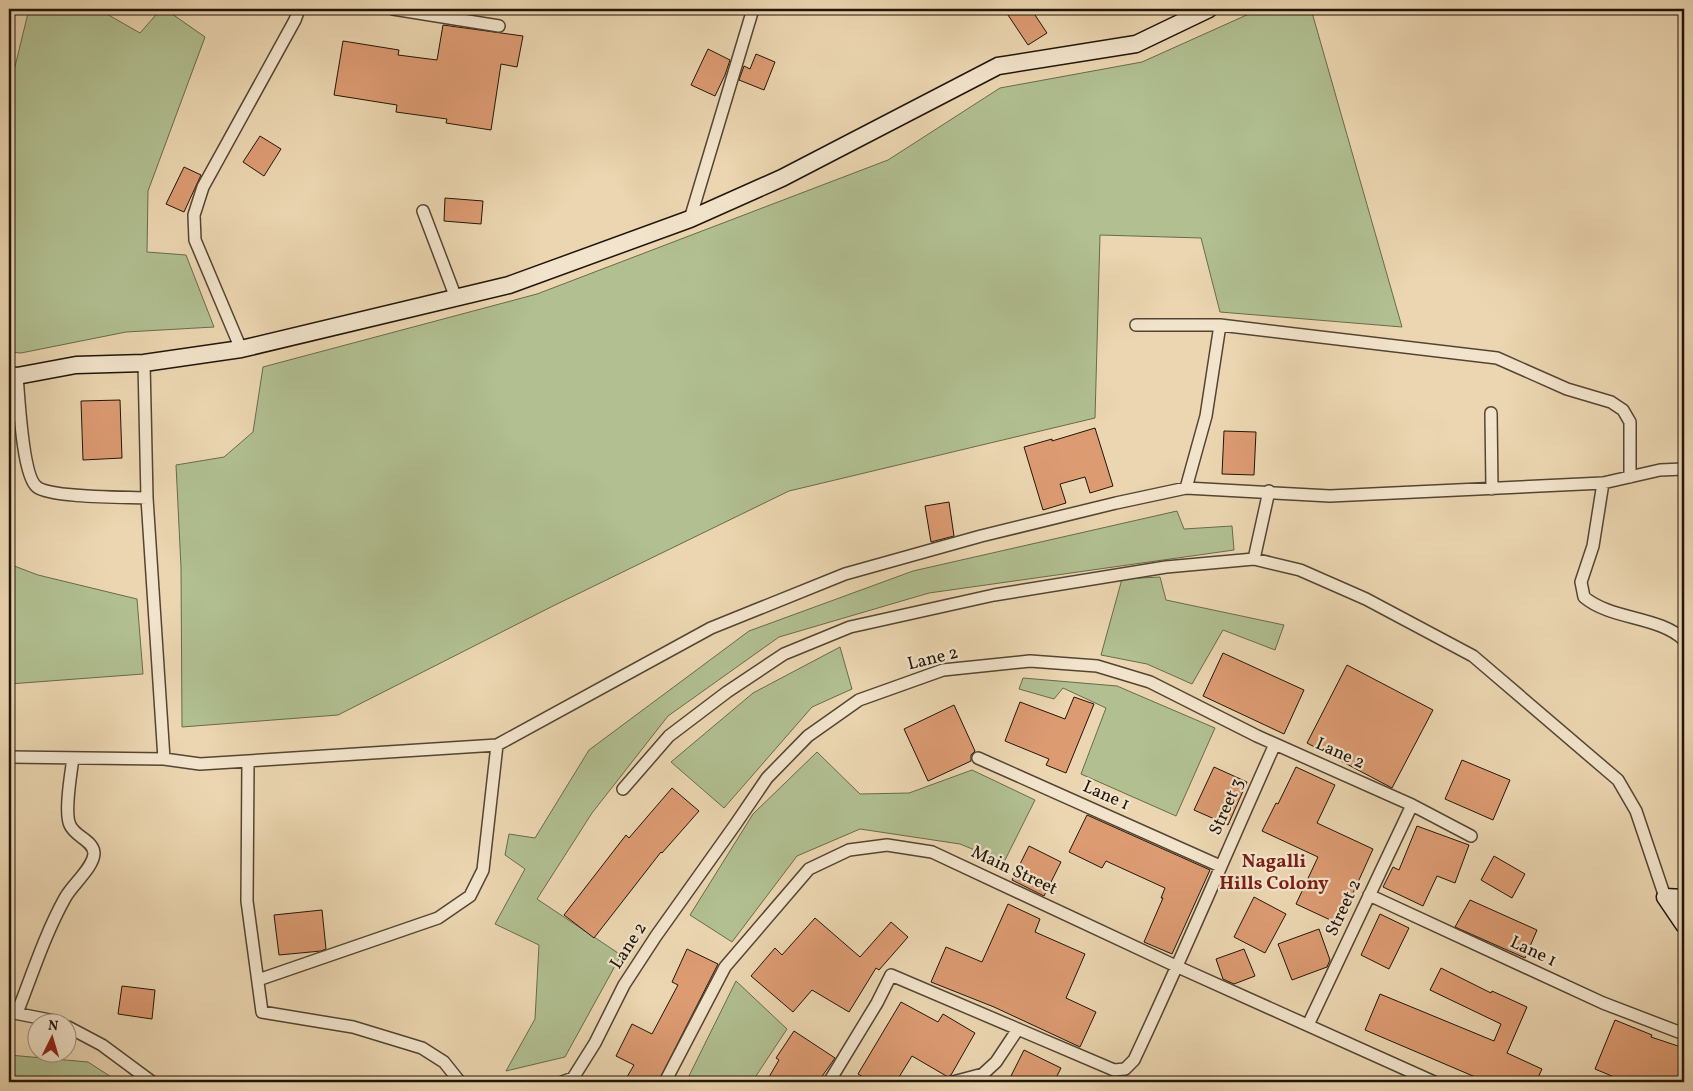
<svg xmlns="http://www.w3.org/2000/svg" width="1693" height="1091" viewBox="0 0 1693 1091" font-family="Vollkorn,serif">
  <rect width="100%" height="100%" fill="#ebd6b1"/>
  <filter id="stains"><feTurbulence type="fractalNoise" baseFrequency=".004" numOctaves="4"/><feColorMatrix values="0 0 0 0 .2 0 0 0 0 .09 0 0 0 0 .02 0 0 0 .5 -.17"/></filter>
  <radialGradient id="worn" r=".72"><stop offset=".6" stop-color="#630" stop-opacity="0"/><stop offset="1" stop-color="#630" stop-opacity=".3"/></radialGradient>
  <!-- green -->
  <path fill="#b1bf91" stroke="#696a4c" d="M29 9H98L140 33 161 9H165L205 37 148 191 147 252 186 255 214 327 126 332 21 353 9 352V91Z
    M1260 9H1311L1402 327 1220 312 1201 238 1100 235 1095 418 789 491 553 606 338 715 182 727 181 567 176 465 224 457 253 432 263 367 537 294 888 160 1000 88 1142 62Z
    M1177 511 1184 529 1232 526 1234 550 929 593 779 637 668 716 592 813 537 899 621 955 565 1057 506 1071 535 1019 539 945 495 924 525 869 505 855 509 834 535 838 589 750 749 631 913 571Z
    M9 564 38 575 137 599 143 674 9 684Z
    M1160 577 1166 600 1284 625 1275 650 1223 630 1192 684 1147 664 1101 655 1122 579Z
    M840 647 852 689 812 707 724 808 671 762 753 693Z
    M1023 678 1117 686 1215 728 1176 816 1081 774 1106 708 1063 688 1054 699 1019 689Z
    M817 752 860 794 909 793 972 770 1035 800 1004 862 960 844 860 829 797 856 732 942 690 915 753 814Z
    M736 981 787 1029 752 1082H686Z
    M9 1055 88 1062 119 1082H9Z"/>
  <!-- building -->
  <path fill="#dd9b72" stroke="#211508" d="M1004 9H1031L1047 33 1028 45Z
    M443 25 523 36 517 67 501 64 491 130 446 123 447 119 396 112 397 105 334 95 343 41 399 50 398 55 437 60Z
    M708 49 730 60 725 75 715 96 691 85Z
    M756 54 775 62 764 90 739 80 744 66 750 69Z
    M260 136 281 149 264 176 243 162Z
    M184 167 201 175 184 212 166 204Z
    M445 198 483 201 481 224 444 221Z
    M120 400 122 458 83 460 81 401Z
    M1095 428 1113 486 1090 493 1085 477 1060 484 1066 503 1043 510 1024 447 1052 439V441Z
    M1224 431 1256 432 1254 475 1222 474Z
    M949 502 954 536 931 542 925 506Z
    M1223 653 1304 690 1284 734 1203 696Z
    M1347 665 1433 710 1392 788 1307 743Z
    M1074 697 1094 704 1066 773 1046 765 1049 759 1005 741 1020 702 1065 719Z
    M954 705 975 751 971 755V761L928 781 904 729Z
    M1462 760 1510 780 1493 820 1445 799Z
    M1214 767 1247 782 1228 825 1194 810Z
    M1296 767 1335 785 1317 823 1373 849 1339 924 1296 904 1318 857 1262 831 1276 803 1278 804Z
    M672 788 699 811 662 853 661 852 594 938 564 915 626 835 629 838Z
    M1087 815 1210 870 1172 954 1144 942 1163 898H1161L1165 888 1106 861 1102 868 1069 852Z
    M1417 826 1469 845 1455 883 1437 876 1423 906 1383 887 1393 867 1399 870Z
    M1029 846 1061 862 1044 896 1012 880Z
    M1494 856 1525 874 1512 898 1481 880Z
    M1254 897 1286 914 1265 953 1234 937Z
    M1470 900 1537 930 1525 958 1455 927Z
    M1008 904 1040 919 1035 932 1085 954 1066 998 1096 1012 1080 1047 994 1007 931 982 946 947 982 962Z
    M322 910 326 949 321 951 279 955 274 915Z
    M1380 914 1409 928 1389 969 1361 955Z
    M815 918 860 957 891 922 908 937 879 970 876 968 849 1012 812 990 793 1012 751 976 775 948 782 955Z
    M1319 929 1330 960 1327 967 1292 980 1278 944Z
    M687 949 718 964 658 1082H624L634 1065 616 1056 632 1024 652 1034 678 985 672 982Z
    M1244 949 1255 976 1234 984 1223 979 1216 959Z
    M1441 968 1491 993 1492 991 1527 1007 1507 1053 1542 1069 1536 1082H1487L1365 1030 1380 994 1494 1041 1501 1024 1430 990Z
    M122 986 155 990 152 1019 118 1014Z
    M901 1002 938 1022 943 1014 975 1033 951 1075 948 1077 912 1056 896 1082H871L858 1074Z
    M1615 1020 1652 1035 1651 1037 1684 1048V1082H1626L1595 1069Z
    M794 1031 835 1058 818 1082H766L779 1060 776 1058Z
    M1024 1050 1061 1068 1054 1082H1020L1010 1078Z"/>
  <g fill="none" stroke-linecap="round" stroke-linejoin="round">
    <!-- street casing -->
    <g stroke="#544532" stroke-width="14">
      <path id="street" d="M393 9 499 26
        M423 211 456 298
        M690 219 753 9
        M1136 325H1220
        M241 349 195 240 194 215 203 187 295 20 299 9
        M144 363 147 498 164 759
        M17 376C19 396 22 476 37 487 51 498 126 497 147 498
        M1491 413 1492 489
        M1603 483 1593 546 1581 582 1584 597C1611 620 1660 616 1684 640
        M1186 488 1206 416 1220 325 1497 358 1567 389 1611 402 1623 410 1630 422V477
        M1254 559 1269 491
        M9 757 164 759 200 764 497 745 711 628 845 574 981 536 1116 503 1186 488 1330 496 1603 483 1660 470 1684 469
        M978 758 1220 866
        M248 762 247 901 262 1012 353 1027 422 1048 444 1062 460 1082
        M623 789 669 736 727 692 784 654 850 627 994 595 1166 567 1254 559 1300 570 1366 599 1473 656 1618 780 1636 811 1665 897
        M1369 895 1603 1003 1684 1034
        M258 980 438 918 470 896 483 870 497 745
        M9 1012 55 1021 60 1024
        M17 1013C32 975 45 934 65 898 72 885 94 867 94 853 93 840 75 837 70 825 64 813 71 773 73 758
        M1308 1025 1412 805
        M68 1027 102 1045 152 1082
        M562 1082 573 1078 595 1043 624 985 656 936 735 825 767 778 808 736 859 700 943 670 1030 661 1097 666 1150 682 1257 736 1412 805 1471 836
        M665 1082 725 967 809 869 849 850 887 845 932 852 1178 967 1434 1082
        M829 1082 877 1003 891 975 1114 1070 1125 1069 1134 1060C1183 956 1228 849 1275 744
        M953 1082 983 1074 996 1062 1018 1029"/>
    </g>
    <!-- secondary casing -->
    <g stroke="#211508" stroke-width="19">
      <path id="secondary" d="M9 375 17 376 76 365 144 363 241 349 509 285 690 219 782 178 998 66 1136 44 1209 9
        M1665 897 1684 925
        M1665 897 1684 898"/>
    </g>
    <!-- street -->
    <use href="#street" stroke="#f2e4cc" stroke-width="11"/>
    <!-- secondary -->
    <use href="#secondary" stroke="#f2e4cc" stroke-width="16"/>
  </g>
  <g text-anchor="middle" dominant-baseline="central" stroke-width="4.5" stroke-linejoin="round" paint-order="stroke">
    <!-- street labels -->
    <g font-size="18" fill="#211508" stroke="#f2e4cc">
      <text transform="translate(933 659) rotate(-14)">Lane 2</text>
      <text transform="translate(1340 754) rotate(24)">Lane 2</text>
      <text transform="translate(1106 796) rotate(24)">Lane 1</text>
      <text transform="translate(1227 807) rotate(-66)">Street 3</text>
      <text transform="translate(1014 871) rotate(25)">Main Street</text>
      <text transform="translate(1344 908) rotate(-65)">Street 2</text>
      <text transform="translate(629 946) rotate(-57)">Lane 2</text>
      <text transform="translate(1533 952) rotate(25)">Lane 1</text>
    </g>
    <!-- neighbourhood labels -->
    <g font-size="19" font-weight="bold" fill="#7a1f14" stroke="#f2e4cc">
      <text x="1274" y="862">Nagalli<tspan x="1274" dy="22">Hills Colony</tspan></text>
    </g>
  </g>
  <!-- margin -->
  <rect width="1693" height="1091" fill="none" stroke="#ebd6b1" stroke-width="30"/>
  <rect x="10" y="10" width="1673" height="1071" fill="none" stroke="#211508" stroke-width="2.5"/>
  <rect x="15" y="15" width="1663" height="1061" fill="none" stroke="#211508"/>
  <!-- north arrow -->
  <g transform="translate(52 1038) rotate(5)"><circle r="24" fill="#f2e4cc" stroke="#9e917e"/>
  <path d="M0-4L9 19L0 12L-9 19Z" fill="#8f2418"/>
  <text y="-8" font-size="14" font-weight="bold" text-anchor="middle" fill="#211508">N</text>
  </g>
  <rect width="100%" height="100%" filter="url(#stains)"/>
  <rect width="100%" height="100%" fill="url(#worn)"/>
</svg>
